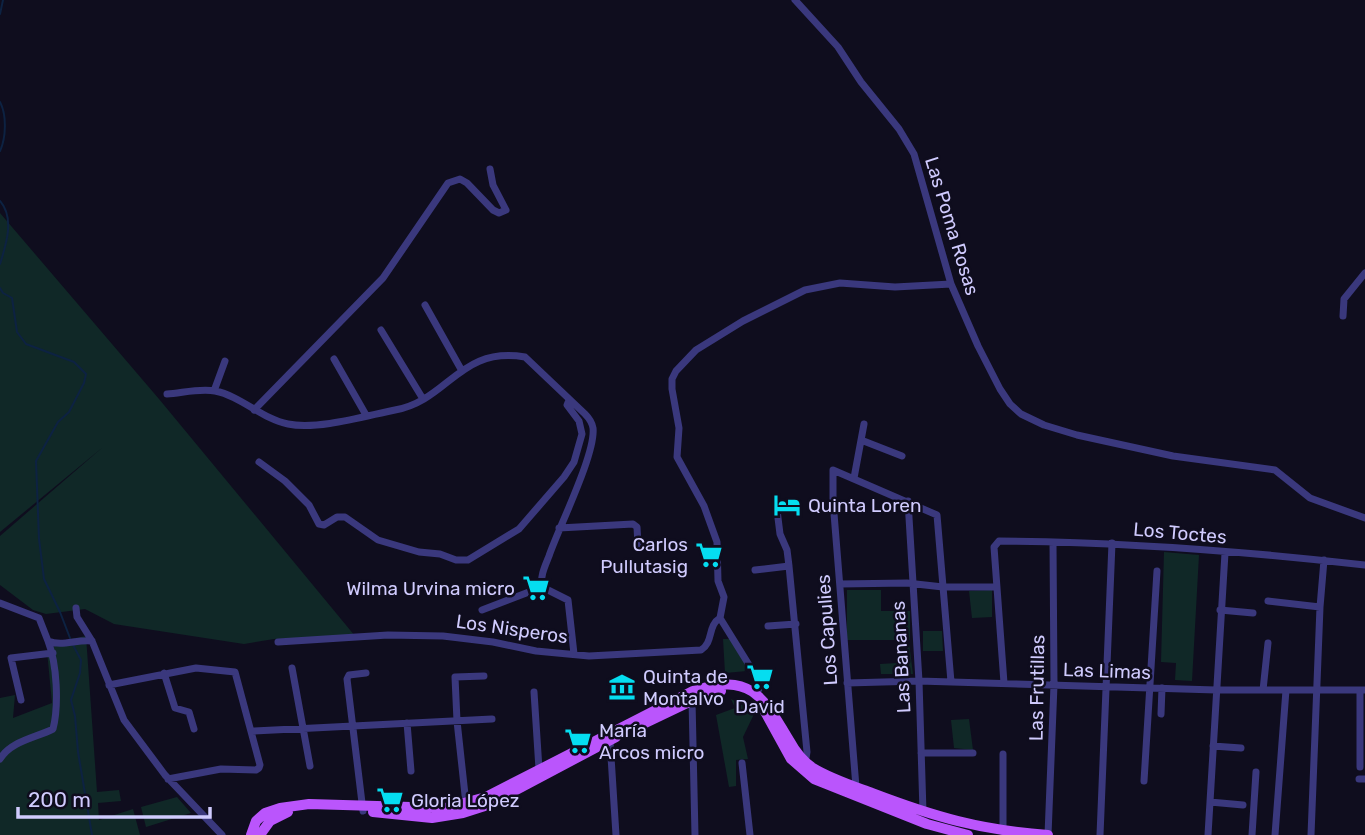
<svg xmlns="http://www.w3.org/2000/svg" width="1365" height="835" viewBox="0 0 1365 835" font-family="Rubik,sans-serif">
  <rect width="100%" height="100%" fill="#0f0d1e"/>
  <!-- green -->
  <path fill="#102827" d="M0 213 159 399 355 636 274 639 244 644 114 624 85 609 46 614 33 610 0 585V536L103 447 0 532Z
    M1164 552 1199 555 1192 681 1175 680 1176 663 1161 662Z
    M847 590H881V611H910V640H847Z
    M992 590V617L972 618 969 591Z
    M923 631H942L943 651H923Z
    M86 636 97 792 119 790 121 801 98 803 99 820 133 809 140 835H0V698L15 695 13 718 52 703 47 651 65 640Z
    M723 639H730L745 663 747 671 725 673Z
    M909 643 913 674H881L880 664 897 663 896 644Z
    M731 699 755 712 743 737 748 759 736 760V786L729 787 716 715 735 708Z
    M969 719 973 750 954 748 951 720Z
    M177 797 191 813 146 827 141 807Z"/>
  <g fill="none" stroke-linecap="round" stroke-linejoin="round">
    <!-- stream -->
    <path stroke="#0d2242" stroke-width="2" d="M0 14 3 0
      M0 102C7 115 6 138 0 151
      M0 201C15 218 6 245 0 264
      M0 288 3 293 12 298 17 332 26 344 74 362 86 374 84 383 69 412 58 422 36 461 39 539 44 579 60 612 70 638
      M72 643 81 660 80 673 71 700 75 716 78 752 92 835"/>
    <!-- minor -->
    <path stroke="#3a387d" stroke-width="7" d="M795 0 838 47 861 82 899 129 914 154 951 284 978 346 1000 389 1010 404 1021 414 1044 425 1077 435 1173 456 1275 470 1310 498 1365 518
      M425 305 462 371
      M1343 316 1344 299 1365 273
      M381 330 423 399
      M334 359 366 415
      M214 391 225 361
      M167 394C182 393 200 388 215 391 241 396 262 419 288 424 318 430 365 416 395 410 449 400 459 346 525 357L585 414C589 418 592 422 593 428 596 453 559 527 549 556 545 566 540 576 542 587
      M254 410 383 278 448 183 460 179 467 183 493 210 499 213 506 210 493 185 490 169
      M861 440 902 456
      M259 462 285 481 309 505 319 524 324 525 337 517H345L378 540 419 552 440 554 456 560H468L519 529 564 477 574 462 582 434 579 421 567 405 569 400
      M854 478 864 424
      M908 501 919 681 923 812
      M777 510 780 534 787 550 789 566 807 752 805 764
      M559 528 633 524 637 527 638 545
      M755 570 789 566
      M840 584 907 583 943 587H997
      M542 587 568 600 574 654
      M1268 601 1320 607
      M0 603 39 618 48 641C62 647 77 639 92 641
      M76 608 77 617 92 641 124 720 165 775 222 835
      M482 610 542 587
      M1220 610 1253 613
      M720 618 759 681V689L755 696
      M768 626 796 624
      M278 642 388 635 443 636 493 642 536 651 589 656 701 650C714 642 707 626 720 618L724 597 718 581 717 542 704 506 677 457 679 428 672 389V379L676 371 696 350 743 321 805 290 840 283 895 287 951 284
      M292 668 310 766
      M164 673 175 708 189 712 194 729
      M847 683 919 681 1216 690H1365
      M1004 683 994 547 999 541C1122 542 1243 551 1365 565
      M109 685 196 668 235 672 260 765 259 768 256 770 221 769 168 779
      M1263 690 1268 643
      M534 692 539 769
      M21 700 11 658 53 653
      M692 700 695 835
      M1161 714 1162 688
      M407 723 411 771
      M252 731 492 719
      M610 741 616 835
      M1213 746 1241 748
      M921 753H973
      M1003 754V832
      M0 759C11 741 35 738 53 729 59 705 57 664 48 641
      M742 763 750 835
      M1360 767V690
      M1359 779H1365
      M1144 781 1157 571
      M856 787 833 501V470L937 515 951 682
      M1210 802 1243 805
      M466 804 457 721 455 677 484 676
      M363 811 347 679 349 675 366 673
      M1048 835 1054 685 1053 542
      M1100 835 1112 543
      M1208 835 1225 553
      M1252 835 1256 772
      M1275 835 1286 690
      M1311 835 1320 607 1324 560"/>
    <!-- major -->
    <path stroke="#ba55fc" stroke-width="10" d="M764 710 791 759 814 779 927 824 968 835
      M639 726 706 694 721 691
      M373 812 432 818 463 813 488 805 616 737
      M251 835 256 821 265 813 280 808 309 804 445 808 486 797 693 691C750 672 763 696 789 740 795 751 802 761 813 768 831 779 853 786 872 793 935 817 980 830 1048 835
      M260 835 270 821 288 812"/>
  </g>
  <!-- icons -->
  <defs>
    <g id="hotel-bare" transform="scale(2.1)"><path d="M-6-4.5h1.5V1H6V5H4.5V3h-9V5H-6ZM-4 0a1.8 1.8 0 1 1 3.6 0ZM.5 0V-2.5h3Q6-2.5 6 0Z" fill="#05ddf0" stroke="#0f0d1e" stroke-width="2.5" paint-order="stroke"/></g>
    <g id="supermarket-bare" transform="scale(2.1)"><path d="M-6-5.5h2.5l.6 2H6L4.5 2H-2.5L-4.4-4H-6ZM-1.5 3.2a1.3 1.3 0 1 0 .1 0ZM3 3.2a1.3 1.3 0 1 0 .1 0Z" fill="#05ddf0" stroke="#0f0d1e" stroke-width="2.5" paint-order="stroke"/></g>
    <g id="museum-bare" transform="scale(2.1)"><path d="M0-6L6-3V-2H-6V-3ZM-5-1h2V3h-2ZM-1-1h2V3h-2ZM3-1h2V3H3ZM-6 4H6V6H-6Z" fill="#05ddf0" stroke="#0f0d1e" stroke-width="2.5" paint-order="stroke"/></g>
  </defs>
  <g fill-rule="evenodd">
    <use href="#hotel-bare" x="787" y="505"/>
    <use href="#supermarket-bare" x="709" y="555"/>
    <use href="#supermarket-bare" x="536" y="588"/>
    <use href="#supermarket-bare" x="760" y="677"/>
    <use href="#museum-bare" x="622" y="687"/>
    <use href="#supermarket-bare" x="578" y="741"/>
    <use href="#supermarket-bare" x="390" y="800"/>
  </g>
  <g text-anchor="middle" dominant-baseline="central" stroke-width="5" stroke-linejoin="round" paint-order="stroke">
    <!-- street labels -->
    <g font-size="19" fill="#d0cbfe" stroke="#0f0d1e">
      <text transform="translate(952 226) rotate(73)">Las Poma Rosas</text>
      <text transform="translate(1180 533) rotate(5)">Los Toctes</text>
      <text transform="translate(512 629) rotate(8)">Los Nisperos</text>
      <text transform="translate(827 630) rotate(-94)">Los Capulies</text>
      <text transform="translate(901 657) rotate(-93)">Las Bananas</text>
      <text transform="translate(1107 671) rotate(2)">Las Limas</text>
      <text transform="translate(1037 688) rotate(-89)">Las Frutillas</text>
    </g>
    <!-- poi labels -->
    <g font-size="19" fill="#d0cbfe" stroke="#0f0d1e" text-anchor="start">
      <text x="808" y="505">Quinta Loren</text>
      <text x="688" y="544" text-anchor="end">Carlos<tspan x="688" dy="22">Pullutasig</tspan></text>
      <text x="515" y="588" text-anchor="end">Wilma Urvina micro</text>
      <text x="643" y="676">Quinta de<tspan x="643" dy="22">Montalvo</tspan></text>
      <text x="760" y="706" text-anchor="middle">David</text>
      <text x="599" y="730">María<tspan x="599" dy="22">Arcos micro</tspan></text>
      <text x="411" y="800">Gloria López</text>
    </g>
  </g>
  <!-- scale -->
  <path d="M18 807v10h192v-10" fill="none" stroke="#d0cbfe" stroke-width="3.5"/>
  <text x="28" y="807" font-size="21" fill="#d0cbfe" stroke="#0f0d1e" stroke-width="5" paint-order="stroke">200 m</text>
</svg>
